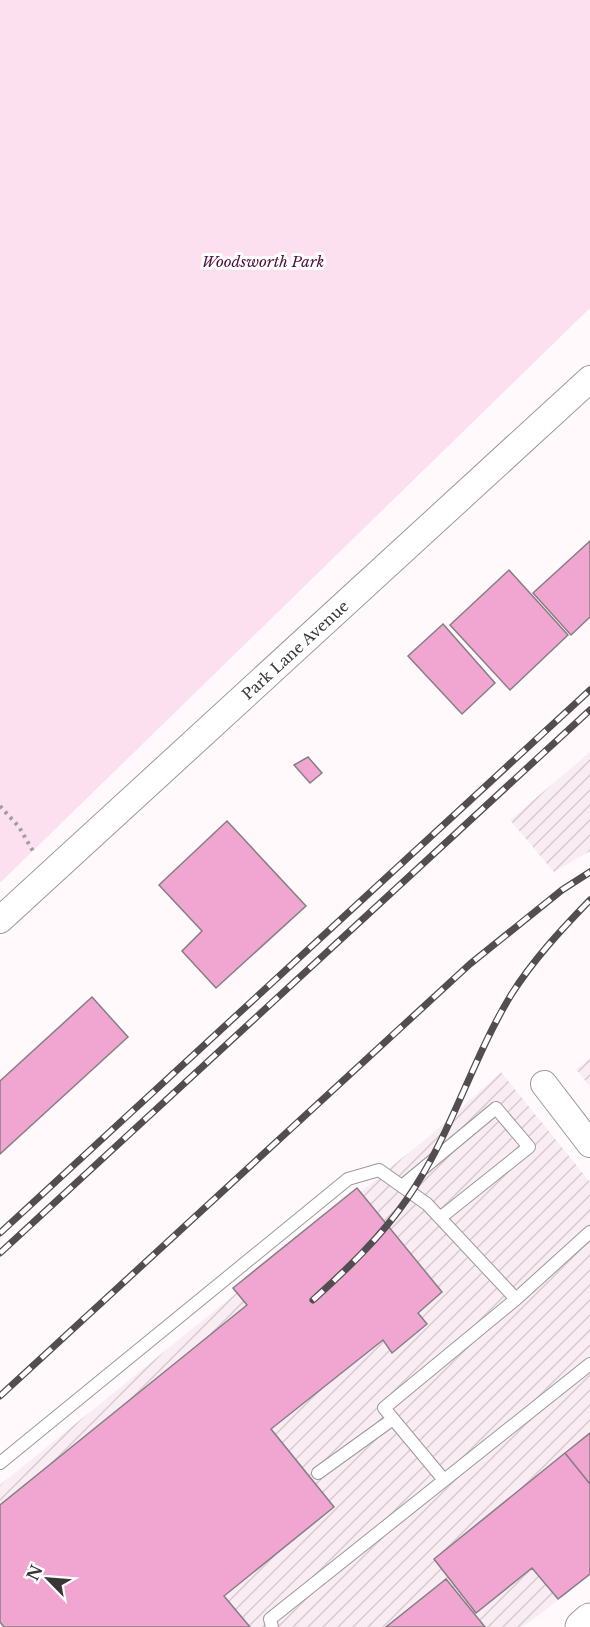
<svg xmlns="http://www.w3.org/2000/svg" width="590" height="1627" viewBox="0 0 590 1627" font-family="'Libre Baskerville',serif">
  <defs>
    <pattern id="industrial-furrows" width="10" height="10" patternUnits="userSpaceOnUse" patternTransform="scale(1.5)"><rect width="10" height="10" fill="#faecf3"/><path d="M-1 1l2-2M0 10L10 0M9 11l2-2" fill="none" stroke="#d7cbd1"/></pattern>
  </defs>
  <rect width="100%" height="100%" fill="#fff9fc"/>
  <!-- industrial -->
  <path fill="url(#industrial-furrows)" d="M590 752V851L554 872 510 820Z
    M590 1058V1087L576 1069Z
    M501 1072 590 1182V1576L523 1627H0V1485L433 1133Z"/>
  <!-- green -->
  <path fill="#fde0f0" d="M0 0H590V308L0 883Z"/>
  <!-- building -->
  <path fill="#f1a5d1" stroke="#857f82" stroke-width="1.5" d="M590 541V617L571 635 533 593Z
    M509 570 568 635 510 690 450 625Z
    M443 624 495 683 462 714 408 656Z
    M308 757 322 773 310 783 294 765Z
    M227 821 306 906 216 988 182 951 202 931 159 885Z
    M92 997 128 1037 0 1154V1081Z
    M357 1188 442 1292 418 1313 427 1324 392 1353 383 1340 271 1429 334 1507 224 1596 250 1627H4L0 1622V1505L247 1305 233 1288Z
    M590 1433V1484L565 1453Z
    M565 1453 590 1484V1574L558 1599 532 1568 476 1613 434 1559Z
    M446 1579 485 1627H386Z"/>
  <g fill="none" stroke-linecap="round" stroke-linejoin="round">
    <!-- lane casing -->
    <g stroke="#9e979b" stroke-width="14">
      <path id="lane" d="M402 1186 496 1108 529 1147 440 1218
        M0 1463 348 1179 379 1170 427 1204 516 1299 590 1232
        M318 1473 393 1419
        M444 1480 384 1408 516 1299
        M272 1627 270 1619 590 1364"/>
    </g>
    <!-- street casing -->
    <g stroke="#9e979b" stroke-width="28">
      <g id="street">
        <path id="s1" d="M0 920 590 379"/>
        <path d="M544 1084 590 1144"/>
      </g>
    </g>
    <!-- secondary casing -->
    <g stroke="#9e979b" stroke-width="35">
      <path id="secondary" d="M582 1627 590 1620"/>
    </g>
    <!-- path -->
    <path stroke="#a29d9f" stroke-width="4" stroke-dasharray="3 4.5" stroke-linecap="butt" d="M0 806 19 827 33 851"/>
    <!-- lane -->
    <use href="#lane" stroke="#fff" stroke-width="12"/>
    <!-- street -->
    <use href="#street" stroke="#fff" stroke-width="26"/>
    <!-- secondary -->
    <use href="#secondary" stroke="#fff" stroke-width="33"/>
    <!-- rail casing -->
    <g stroke="#524e50" stroke-width="7">
      <path id="rail" d="M0 1233 590 690
        M0 1253 590 710
        M313 1300C347 1269 381 1237 407 1199 451 1136 471 1061 511 995 533 960 561 930 590 900
        M0 1396 470 964 562 890 590 872"/>
    </g>
    <!-- rail -->
    <use href="#rail" stroke="#fff" stroke-width="4.5" stroke-dasharray="14" stroke-linecap="butt"/>
  </g>
  <g text-anchor="middle" dominant-baseline="central" stroke-width="6" stroke-linejoin="round" paint-order="stroke">
    <!-- park labels -->
    <g font-size="15" font-style="italic" fill="#51103d" stroke="#fff">
      <text x="263" y="261">Woodsworth Park</text>
    </g>
    <!-- street labels -->
    <g font-size="15" fill="#393637" stroke="#fff">
      <text stroke="none"><textPath href="#s1" startOffset="400">Park Lane Avenue</textPath></text>
    </g>
  </g>
  <!-- north arrow -->
  <g transform="translate(48 1579) rotate(295)" stroke="#ffffff" stroke-width="4.5" paint-order="stroke">
  <path d="M0-4.5L10 22L0 15L-10 22Z" fill="#393637"/>
  <text y="-9" font-size="16" font-weight="bold" text-anchor="middle" fill="#393637">N</text>
  </g>
</svg>
